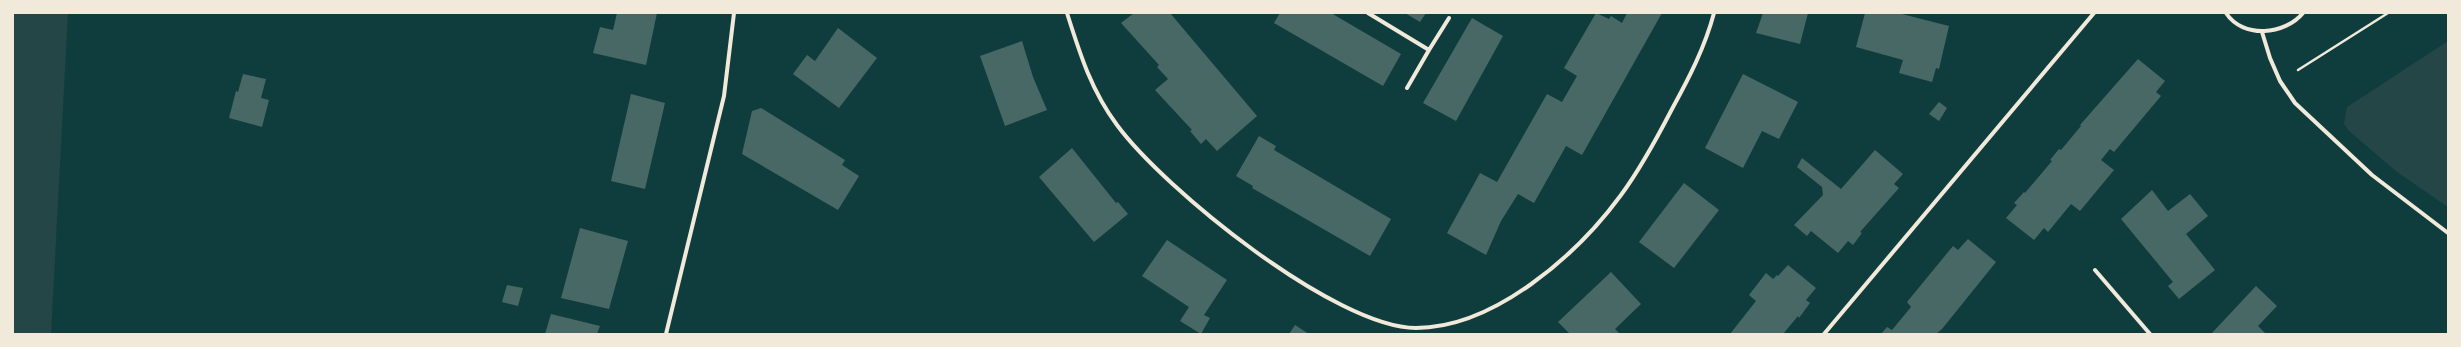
<svg xmlns="http://www.w3.org/2000/svg" width="2461" height="347" viewBox="0 0 2461 347" font-family="Bitter,serif">
  <rect width="100%" height="100%" fill="#0f3d3e"/>
  <!-- green -->
  <path fill="#244646" d="M13 13H68L51 334H13Z
    M2448 41V207L2397 172 2349 131 2344 124 2347 107Z"/>
  <!-- building -->
  <path fill="#486865" d="M617 13H657L646 65 593 53 600 27 613 30Z
    M1134 13H1170L1257 116 1217 151 1206 139 1201 144 1190 131 1192 130 1155 90 1168 79 1157 67 1159 65 1121 23Z
    M1280 13H1331L1401 54 1383 86 1274 23Z
    M1405 13H1426L1420 22Z
    M1596 13 1609 19 1611 16 1622 23 1627 13H1662L1582 155 1566 146 1534 203 1518 194 1501 221 1486 255 1447 233 1480 173 1497 182 1547 94 1562 102 1577 76 1564 68Z
    M1763 13H1808L1800 44 1756 33Z
    M1865 13H1898L1949 26 1939 69 1936 68 1932 82 1899 73 1903 60 1856 47Z
    M1472 18 1503 36 1456 121 1423 103Z
    M838 28 877 58 839 108 793 74 807 55 815 61Z
    M1022 41 1033 77 1047 110 1005 126 980 56Z
    M2138 59 2165 81 2156 92 2161 96 2114 152 2110 149 2101 160 2114 170 2080 211 2071 204 2048 232 2044 228 2034 240 2006 218 2017 205 2014 203 2024 192 2025 193 2052 161 2050 160 2059 149 2061 150 2081 126 2080 125Z
    M243 74 266 79 261 98 269 100 262 127 229 118 236 91 238 92Z
    M1743 74 1798 102 1779 139 1762 131 1743 168 1705 148Z
    M631 94 665 103 645 189 611 181Z
    M1939 102 1947 108 1939 121 1929 114Z
    M761 108 845 160 842 165 859 176 838 210 742 154 752 111Z
    M1259 136 1276 146 1274 150 1391 219 1370 256 1252 188 1253 186 1236 176Z
    M1072 148 1116 203 1118 202 1128 214 1094 242 1039 177Z
    M1875 150 1903 174 1894 184 1899 188 1860 232 1862 233 1853 245 1848 241 1838 253 1811 231 1807 236 1794 225 1823 195 1822 187 1797 167 1802 158 1841 189Z
    M1684 183 1719 210 1674 268 1639 242Z
    M2152 190 2168 211 2190 194 2208 216 2186 234 2215 270 2179 299 2168 286 2173 282 2121 219Z
    M580 228 628 241 609 309 561 298Z
    M1968 239 1996 262 1942 329 1936 334H1881L1887 327 1892 330 1911 307 1907 302 1953 246 1958 250Z
    M1167 240 1227 280 1204 315 1210 318 1201 334 1180 321 1189 307 1142 276Z
    M1788 265 1816 288 1806 300 1810 303 1799 318 1798 316 1783 334H1730L1756 301 1749 295 1766 273 1773 279 1777 275 1778 276Z
    M1611 272 1641 304 1615 329 1620 334H1570L1558 322Z
    M507 285 523 288 518 306 502 302Z
    M2256 286 2277 306 2258 326 2266 334H2211Z
    M551 314 600 326 597 334H545Z
    M1295 325 1309 334H1289Z"/>
  <g fill="none" stroke-linecap="round" stroke-linejoin="round">
    <!-- path -->
    <path stroke="#f1e9da" stroke-width="2.5" d="M2298 70 2388 13"/>
    <!-- minor -->
    <path stroke="#f1e9da" stroke-width="4" d="M1067 13C1080 54 1091 90 1117 125 1164 189 1336 328 1416 328 1494 328 1577 255 1621 195 1641 168 1657 138 1672 109 1689 78 1705 47 1714 13
      M1368 13 1429 50 1407 88
      M2226 13C2243 39 2285 35 2303 13
      M2262 32 2270 58 2280 81 2295 103 2372 175 2448 233
      M1429 50 1449 18
      M2095 270 2150 334
      M666 334 724 96 734 13
      M1824 334 2094 13"/>
  </g>
  <!-- border -->
  <rect width="2461" height="347" fill="none" stroke="#f1e9da" stroke-width="28"/>
</svg>
